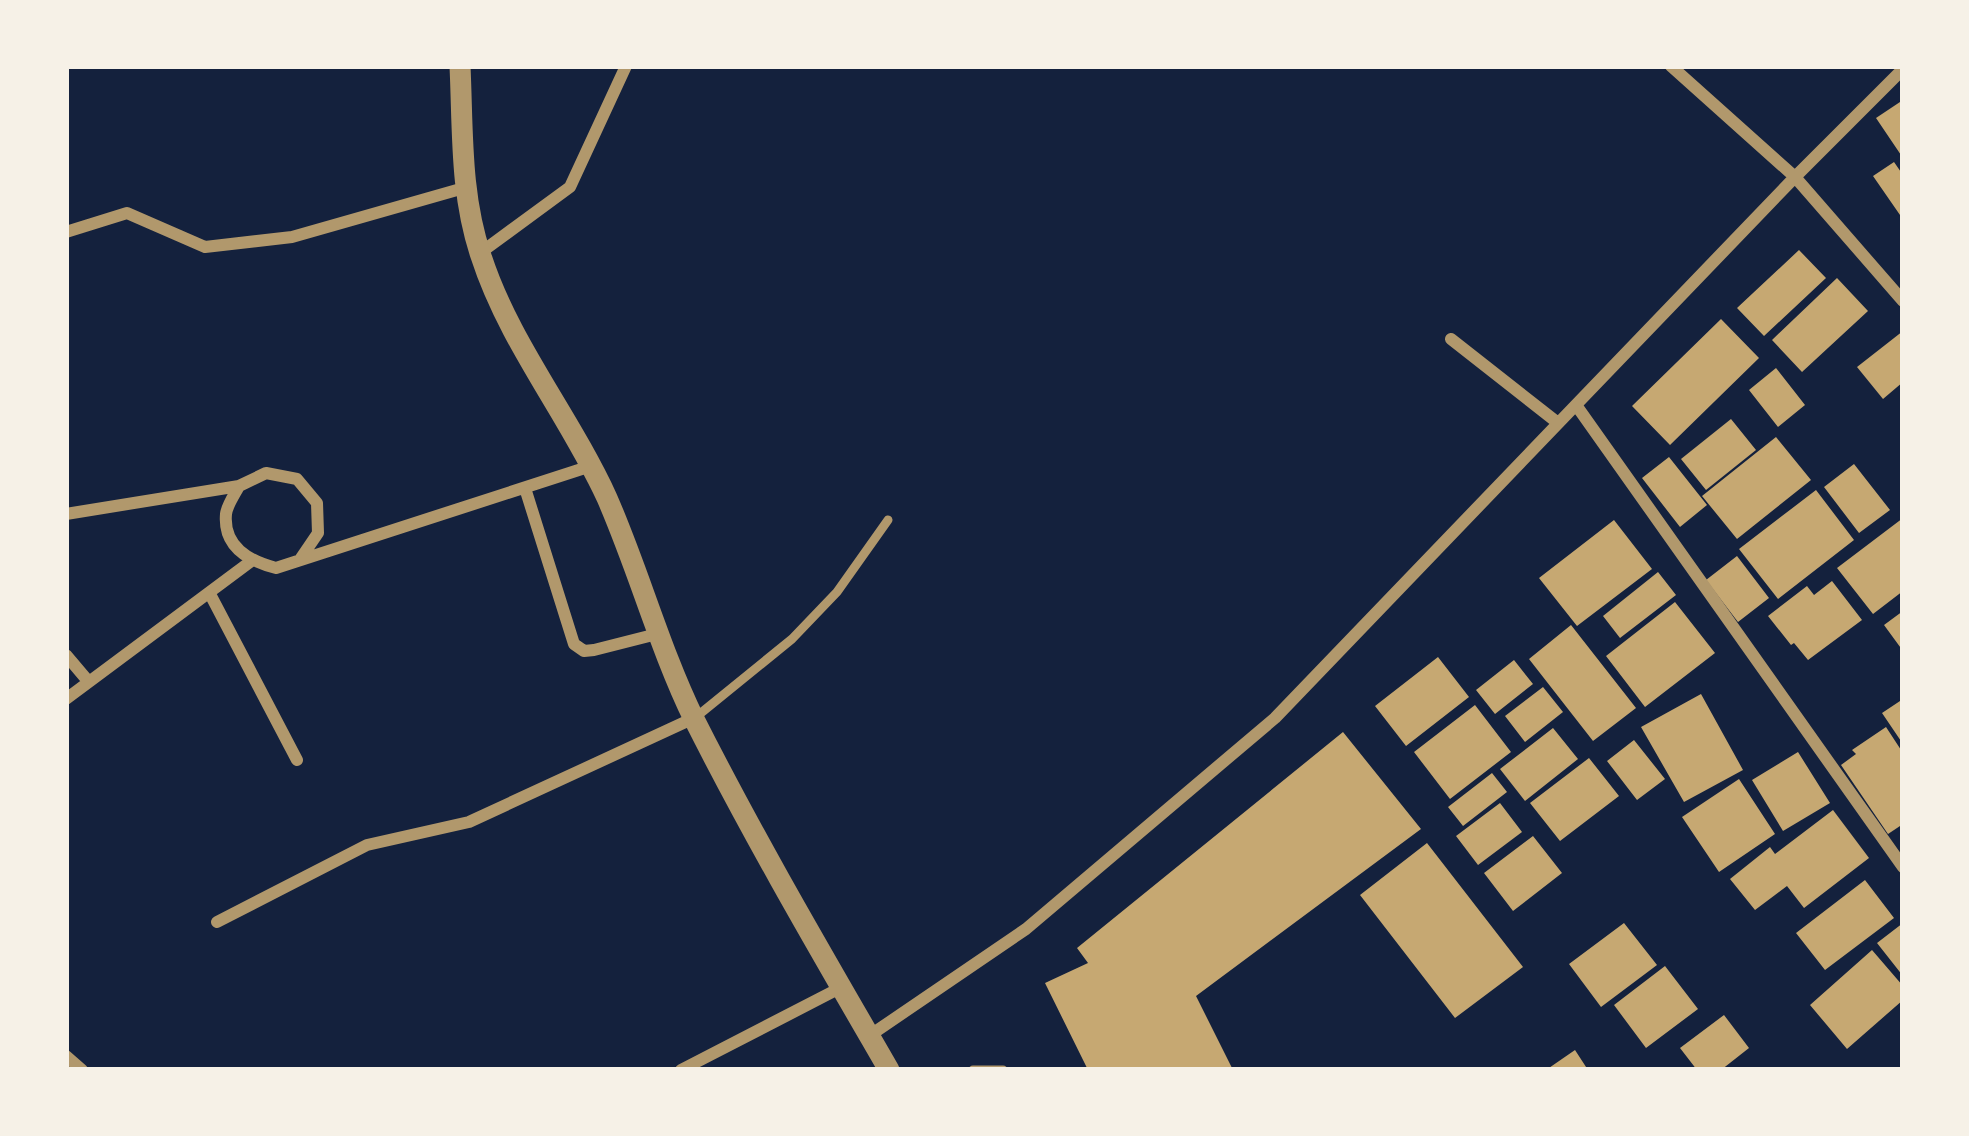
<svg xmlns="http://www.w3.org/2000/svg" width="1969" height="1136" viewBox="0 0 1969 1136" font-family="'Public Sans',sans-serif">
  <rect width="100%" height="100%" fill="#14213d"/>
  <!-- building -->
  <path fill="#c6a872" d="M1903 100V158L1876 118Z
    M1894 162 1903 175V213L1900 215 1873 176Z
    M1799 250 1826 278 1764 336 1737 308Z
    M1837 278 1868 311 1802 372 1772 340Z
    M1721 319 1759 358 1670 445 1632 406Z
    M1903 331V382L1883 399 1857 367Z
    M1776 368 1805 405 1778 427 1749 390Z
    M1731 419 1756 450 1706 490 1681 459Z
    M1776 437 1811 480 1737 539 1702 496Z
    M1669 457 1707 505 1680 527 1642 478Z
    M1854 464 1890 510 1859 533 1824 487Z
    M1816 490 1854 540 1778 599 1739 549Z
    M1903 518V591L1873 614 1837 568Z
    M1614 520 1652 569 1577 626 1539 578Z
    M1737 556 1769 598 1738 622 1706 580Z
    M1658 572 1676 595 1620 638 1603 616Z
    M1832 581 1862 620 1808 660 1794 643 1791 645 1768 616 1807 586 1814 595Z
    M1675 602 1715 653 1645 707 1606 656Z
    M1903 611V651L1884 625Z
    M1571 625 1636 708 1593 741 1529 659Z
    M1438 657 1469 697 1406 746 1375 706Z
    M1514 660 1533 684 1495 714 1476 690Z
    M1543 687 1563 712 1525 742 1505 716Z
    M1701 694 1743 770 1684 802 1641 727Z
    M1903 699V744L1882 713Z
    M1475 705 1511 752 1450 799 1414 752Z
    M1886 727 1903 753V824L1888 834 1841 765 1856 754 1852 750Z
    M1553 728 1578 759 1525 801 1500 769Z
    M1343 732 1421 829 1196 996 1233 1070H1088L1045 983 1088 963 1077 948Z
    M1634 740 1665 779 1637 800 1607 761Z
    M1798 752 1830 803 1783 831 1752 780Z
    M1589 758 1619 796 1560 841 1530 803Z
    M1492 773 1507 792 1463 826 1448 807Z
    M1739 779 1775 834 1719 872 1682 817Z
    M1500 803 1522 832 1478 865 1456 836Z
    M1833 810 1869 858 1804 908 1787 886 1755 910 1730 879 1770 847 1775 854Z
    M1533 836 1562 873 1513 911 1484 873Z
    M1427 843 1523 967 1455 1018 1360 895Z
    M1865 880 1894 918 1825 970 1796 933Z
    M1624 923 1657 965 1601 1007 1569 964Z
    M1903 923V976L1877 943Z
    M1872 950 1903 986V1000L1847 1049 1810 1005Z
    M1665 966 1698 1009 1646 1048 1614 1005Z
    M1724 1015 1749 1048 1721 1070H1697L1680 1048Z
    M1575 1050 1588 1070H1546Z"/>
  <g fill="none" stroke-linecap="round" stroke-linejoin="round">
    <!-- service -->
    <path stroke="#b1986c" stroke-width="9" d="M696 717 792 639 837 592 888 520
      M973 1070H1003"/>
    <!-- minor -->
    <path stroke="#b1986c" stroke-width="12" d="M1671 66 1795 177 1903 301
      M66 232 127 213 205 247 292 237 464 188
      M480 253 570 187 626 66
      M1451 339 1558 423
      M1576 405 1903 867
      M239 486C235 494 227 505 226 514 223 547 249 561 276 568L591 466
      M525 488 574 644 584 651 594 650 657 634
      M66 514 239 486 266 473 297 479 317 503 318 533 301 558
      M210 594 297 760
      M66 655 88 681
      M66 699 250 562
      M217 922 367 845 469 822 694 718
      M869 1036 1026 929 1275 718 1795 177 1903 69
      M66 1056 82 1070
      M681 1070 840 988"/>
    <!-- tertiary -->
    <path stroke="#b1986c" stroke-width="21" d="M460 66C463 130 460 194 481 256 509 343 569 415 607 498 639 571 659 647 694 719 754 838 822 954 889 1070"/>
  </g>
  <!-- border -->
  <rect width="1969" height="1136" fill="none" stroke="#f6f1e7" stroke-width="138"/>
</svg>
